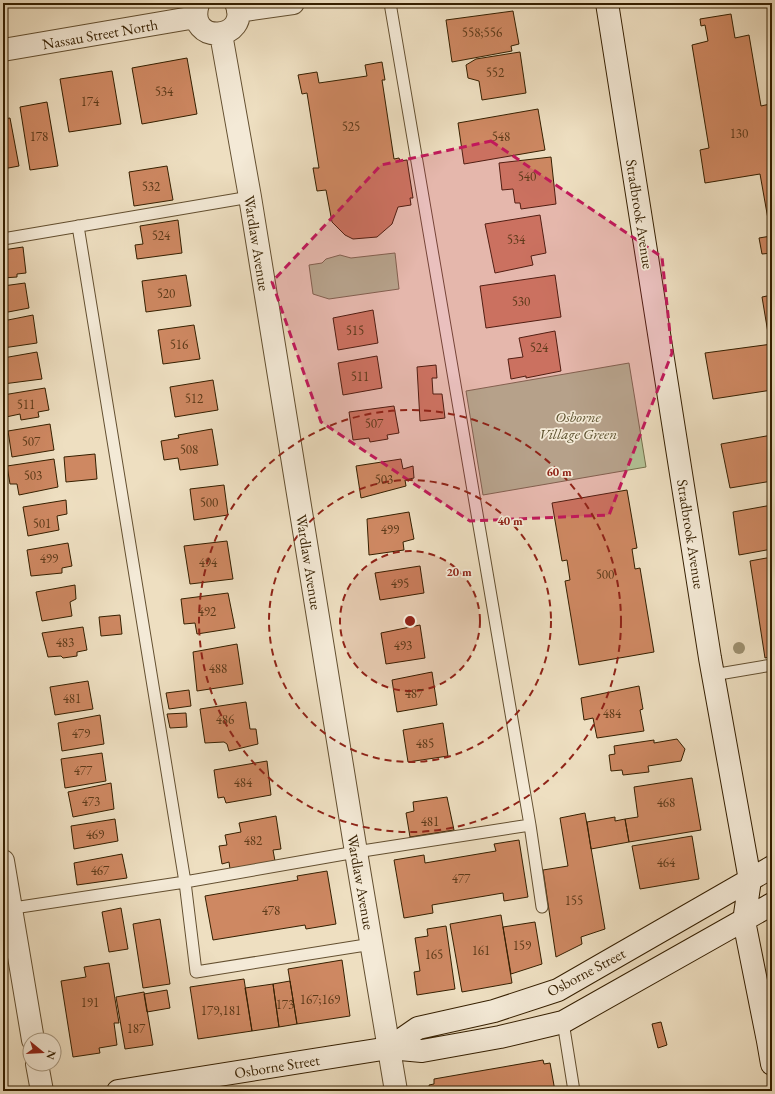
<svg xmlns="http://www.w3.org/2000/svg" width="775" height="1094" viewBox="0 0 775 1094" font-family="'EB Garamond',serif">
  <rect width="100%" height="100%" fill="#eedfc1"/>
  <filter id="stains"><feTurbulence type="fractalNoise" baseFrequency=".005" numOctaves="4"/><feColorMatrix values="0 0 0 0 .2 0 0 0 0 .09 0 0 0 0 .02 0 0 0 .5 -.17"/></filter>
  <radialGradient id="worn" r=".72"><stop offset=".6" stop-color="#630" stop-opacity="0"/><stop offset="1" stop-color="#630" stop-opacity=".3"/></radialGradient>
  <!-- green -->
  <path fill="#b3c397" stroke="#74714c" d="M395 253 399 289 329 299 313 294 309 265 322 263 326 259 340 255 351 258Z
    M629 363 646 467 483 495 466 391Z"/>
  <!-- building -->
  <path fill="#ce8862" stroke="#351f00" d="M39 3H62L40 7Z
    M513 11 519 44 511 46 512 51 452 62 446 20Z
    M731 14 735 38 749 35 761 106 770 104 772 113V253L762 254 759 238 771 236 760 174 705 183 700 150 709 148 692 45 708 41 705 25 701 26 700 19Z
    M520 52 526 93 482 100 479 81 468 78 466 65 476 59Z
    M187 58 197 114 142 124 132 68Z
    M382 62 385 80H382L394 159 399 158 400 161 407 160 413 198H410L411 205 398 207 392 224 377 237 353 239 345 235 332 222 326 190 317 191 313 168H319L307 93 302 94 298 75 317 72 319 83 367 76 365 65Z
    M112 71 121 124 69 132 60 79Z
    M47 102 58 166 30 170 20 107Z
    M538 109 545 150 464 164 458 123Z
    M10 118 19 166 3 169V119Z
    M551 157 556 204 521 209 520 203H515L513 189 502 190 499 163Z
    M167 166 173 200 134 206 129 172Z
    M540 215 546 253 531 256 533 265 495 273 485 224Z
    M178 220 182 253 137 259 135 245 143 244 140 226Z
    M23 247 26 273 17 274V277L3 278V250Z
    M186 275 191 306 146 312 142 281Z
    M555 275 561 317 486 328 480 286Z
    M25 283 29 308 3 313V286Z
    M772 295V333H768L762 297Z
    M373 310 378 343 338 350 333 318Z
    M33 315 37 343 3 348V321Z
    M194 325 200 359 163 364 158 330Z
    M555 331 561 371 526 378V376L511 379 508 359 523 357 519 338Z
    M772 344V390L713 399 705 353Z
    M37 352 42 379 3 384V358Z
    M377 356 382 388 343 395 338 363Z
    M436 365 437 378H432L433 394H442L445 418 420 421 417 367Z
    M213 380 218 410 175 417 170 387Z
    M45 388 49 410 38 412 39 417 21 420 20 414 6 417 3 395Z
    M394 406 399 433 387 435 388 439 370 442 369 438 353 440 349 412Z
    M50 424 54 450 12 457 8 431Z
    M212 429 218 465 180 470 178 458 164 460 161 441 179 438 178 435Z
    M772 435V481L730 488 721 444Z
    M95 454 97 479 66 482 64 457Z
    M54 459 58 487 19 495 17 484H10L7 466Z
    M401 459 403 469 413 466 414 478 405 480 406 486 361 498 356 466Z
    M224 485 228 515 194 520 190 489Z
    M627 490 637 548 632 549 635 569 640 568 654 652 579 665 565 581 570 580 567 560 562 561 552 503Z
    M66 500 67 514 57 516 59 530 28 536 23 507Z
    M772 505V549L739 555 733 512Z
    M409 512 414 539 403 542 404 550 369 555 367 519Z
    M227 541 233 579 190 584 184 546Z
    M68 543 72 566 62 568V573L31 576 27 550Z
    M772 557V656L765 658 750 561Z
    M420 566 424 593 380 600 375 573Z
    M75 585 76 599 70 602 72 616 42 621 36 592Z
    M228 593 235 628 197 634 195 623 184 624 181 599Z
    M120 615 122 634 101 636 99 617Z
    M420 625 425 658 386 664 381 633Z
    M83 627 87 650 77 652V656L63 658 61 656 48 657 42 633Z
    M237 644 243 684 197 691 193 652Z
    M432 672 437 705 397 712 392 680Z
    M88 681 93 709 55 715 50 687Z
    M639 686 643 709 640 710 644 731 597 738 593 718 584 720 581 698Z
    M189 690 191 706 169 709 166 693Z
    M246 702 250 729H256L258 744 229 751 227 744 224 742 205 743 200 709Z
    M186 713 187 727 170 728 167 714Z
    M100 715 104 744 62 751 58 723Z
    M443 723 448 756 408 762 403 730Z
    M677 739 685 749 681 761 648 766 649 772 623 775 622 770 611 771 609 755 615 754 614 746 654 740V743Z
    M102 753 106 781 65 788 61 759Z
    M267 761 271 795 226 803 224 797 218 798 214 770Z
    M692 778 701 830 629 842 625 819 638 817 634 787Z
    M111 783 114 809 73 817 68 792Z
    M447 797 454 830 410 837 406 813 414 811 413 802Z
    M585 813 605 929 581 937 582 944 556 957 543 870 568 866 560 818Z
    M276 816 281 849 273 850 275 861 230 869 229 862 222 864 219 846 227 845 225 835 241 832 239 823Z
    M615 817V821L625 819 629 842 591 849 587 822Z
    M115 819 118 841 74 849 71 826Z
    M692 836 699 879 640 889 632 846Z
    M519 840 528 897 504 901 503 893 432 905 433 913 404 918 394 860 424 855 425 863 496 851 494 844Z
    M122 854 127 878 77 885 74 863Z
    M327 871 336 924 306 929 305 925 213 940 205 896 298 880 297 876Z
    M121 908 128 949 109 952 102 912Z
    M501 915 512 983 462 992 450 924Z
    M160 919 170 984 143 988 133 924Z
    M535 922 542 964 511 974 503 927Z
    M446 926 455 989 417 995 414 972 420 971 415 938 428 936 427 929Z
    M342 960 350 1016 297 1024 288 969Z
    M109 963 119 1023H114L117 1045 99 1048 100 1053 73 1057 61 981 86 977 84 967Z
    M244 979 252 1031 198 1039 190 987Z
    M290 981 297 1024 279 1027 273 984Z
    M273 984 279 1027 252 1031 245 988Z
    M167 990 170 1008 147 1012 144 994Z
    M144 992 153 1045 125 1049 116 997Z
    M661 1022 667 1045 658 1048 652 1024Z
    M543 1060 544 1064 550 1063 555 1091H430L429 1085 434 1084V1079Z"/>
  <g fill="none" stroke-linecap="round" stroke-linejoin="round">
    <!-- lane casing -->
    <g stroke="#634f30" stroke-width="13">
      <path id="lane" d="M390 3 530 825 542 907
        M78 226 185 882 196 972 372 944
        M3 239 250 197
        M713 675 772 665
        M7 909 185 882 356 852 530 825
        M563 1022 574 1091"/>
    </g>
    <!-- street casing -->
    <g stroke="#634f30" stroke-width="24">
      <path id="street" d="M198 4C185 46 252 41 236 3
        M238 11 293 3
        M221 34 250 197 356 852 396 1091
        M3 50 196 17
        M3 861 33 1040
        M37 1064 42 1091"/>
    </g>
    <!-- secondary casing -->
    <g stroke="#351f00" stroke-width="24">
      <path id="secondary" d="M607 3 710 658 750 880 744 921 768 1041 772 1064
        M389 1048 418 1028 494 1011 558 990 772 867
        M118 1091 389 1048 422 1051 500 1037 563 1022 772 904"/>
    </g>
    <!-- lane -->
    <use href="#lane" stroke="#f4ead7" stroke-width="11"/>
    <!-- street -->
    <use href="#street" stroke="#f4ead7" stroke-width="22"/>
    <!-- secondary -->
    <use href="#secondary" stroke="#f4ead7" stroke-width="22"/>
  </g>
  <!-- trees -->
  <circle fill="#9d9070" cx="739" cy="648" r="6"/>
  <!-- marked area -->
  <path fill="#c2185b" fill-opacity="0.2" stroke="#c2185b" stroke-width="3" stroke-dasharray="8 5" stroke-linejoin="round" d="M491 141 662 257 672 353 609 515 470 521 321 422 272 282 381 165Z"/>
  <!-- distance rings -->
  <circle cx="410" cy="621" r="70" fill="#8f2418" fill-opacity=".12"/>
  <g fill="none" stroke="#8f2418" stroke-width="2" stroke-dasharray="7 5">
    <circle cx="410" cy="621" r="70"/>
    <circle cx="410" cy="621" r="141"/>
    <circle cx="410" cy="621" r="211"/>
  </g>
  <g text-anchor="middle" dominant-baseline="central" stroke-width="3.5" stroke-linejoin="round" paint-order="stroke">
    <!-- number labels -->
    <g font-size="13" fill="#5b3918">
      <text x="482" y="32">558;556</text>
      <text x="495" y="72">552</text>
      <text x="164" y="91">534</text>
      <text x="90" y="101">174</text>
      <text x="351" y="126">525</text>
      <text x="739" y="133">130</text>
      <text x="39" y="136">178</text>
      <text x="501" y="136">548</text>
      <text x="527" y="176">540</text>
      <text x="151" y="186">532</text>
      <text x="161" y="235">524</text>
      <text x="516" y="239">534</text>
      <text x="166" y="293">520</text>
      <text x="521" y="301">530</text>
      <text x="355" y="330">515</text>
      <text x="179" y="344">516</text>
      <text x="539" y="347">524</text>
      <text x="360" y="376">511</text>
      <text x="194" y="398">512</text>
      <text x="26" y="404">511</text>
      <text x="374" y="423">507</text>
      <text x="31" y="441">507</text>
      <text x="189" y="449">508</text>
      <text x="33" y="475">503</text>
      <text x="384" y="479">503</text>
      <text x="209" y="502">500</text>
      <text x="42" y="523">501</text>
      <text x="390" y="529">499</text>
      <text x="49" y="558">499</text>
      <text x="208" y="562">494</text>
      <text x="605" y="574">500</text>
      <text x="400" y="583">495</text>
      <text x="207" y="611">492</text>
      <text x="65" y="642">483</text>
      <text x="403" y="645">493</text>
      <text x="218" y="668">488</text>
      <text x="414" y="693">487</text>
      <text x="72" y="698">481</text>
      <text x="612" y="713">484</text>
      <text x="225" y="719">486</text>
      <text x="81" y="733">479</text>
      <text x="425" y="743">485</text>
      <text x="83" y="770">477</text>
      <text x="243" y="782">484</text>
      <text x="91" y="801">473</text>
      <text x="666" y="802">468</text>
      <text x="430" y="821">481</text>
      <text x="95" y="834">469</text>
      <text x="253" y="840">482</text>
      <text x="666" y="862">464</text>
      <text x="100" y="870">467</text>
      <text x="461" y="878">477</text>
      <text x="574" y="900">155</text>
      <text x="271" y="910">478</text>
      <text x="522" y="945">159</text>
      <text x="481" y="950">161</text>
      <text x="434" y="954">165</text>
      <text x="320" y="999">167;169</text>
      <text x="90" y="1002">191</text>
      <text x="285" y="1004">173</text>
      <text x="221" y="1010">179,181</text>
      <text x="136" y="1028">187</text>
    </g>
    <!-- street labels -->
    <g font-size="15" fill="#351f00" stroke="#f4ead7">
      <text transform="translate(100 34) rotate(-10)">Nassau Street North</text>
      <text transform="translate(640 214) rotate(81)">Stradbrook Avenue</text>
      <text transform="translate(257 243) rotate(81)">Wardlaw Avenue</text>
      <text transform="translate(691 534) rotate(81)">Stradbrook Avenue</text>
      <text transform="translate(309 562) rotate(81)">Wardlaw Avenue</text>
      <text transform="translate(361 882) rotate(80)">Wardlaw Avenue</text>
      <text transform="translate(586 972) rotate(-28)">Osborne Street</text>
      <text transform="translate(277 1066) rotate(-9)">Osborne Street</text>
    </g>
    <!-- park labels -->
    <g font-size="15" font-style="italic" fill="#5b502d" stroke="#f4ead7">
      <text x="578" y="416">Osborne<tspan x="578" dy="17">Village Green</tspan></text>
    </g>
  </g>
  <circle cx="410" cy="621" r="6" fill="#8f2418" stroke="#f4ead7" stroke-width="2"/>
  <g font-size="12" text-anchor="middle" font-weight="bold" fill="#8f2418" stroke="#f4ead7" stroke-width="3.5" stroke-linejoin="round" paint-order="stroke">
    <text x="559" y="476">60 m</text>
    <text x="510" y="525">40 m</text>
    <text x="459" y="576">20 m</text>
  </g>
  <!-- margin -->
  <rect width="775" height="1094" fill="none" stroke="#eedfc1" stroke-width="16"/>
  <rect x="4" y="4" width="767" height="1086" fill="none" stroke="#351f00" stroke-width="2"/>
  <rect x="8" y="8" width="759" height="1078" fill="none" stroke="#351f00"/>
  <!-- north arrow -->
  <g transform="translate(42 1052) rotate(108)"><circle r="19" fill="#f4ead7" stroke="#a89981"/>
  <path d="M0-3L7 15L0 10L-7 15Z" fill="#8f2418"/>
  <text y="-6" font-size="11" font-weight="bold" text-anchor="middle" fill="#351f00">N</text>
  </g>
  <rect width="100%" height="100%" filter="url(#stains)"/>
  <rect width="100%" height="100%" fill="url(#worn)"/>
</svg>
